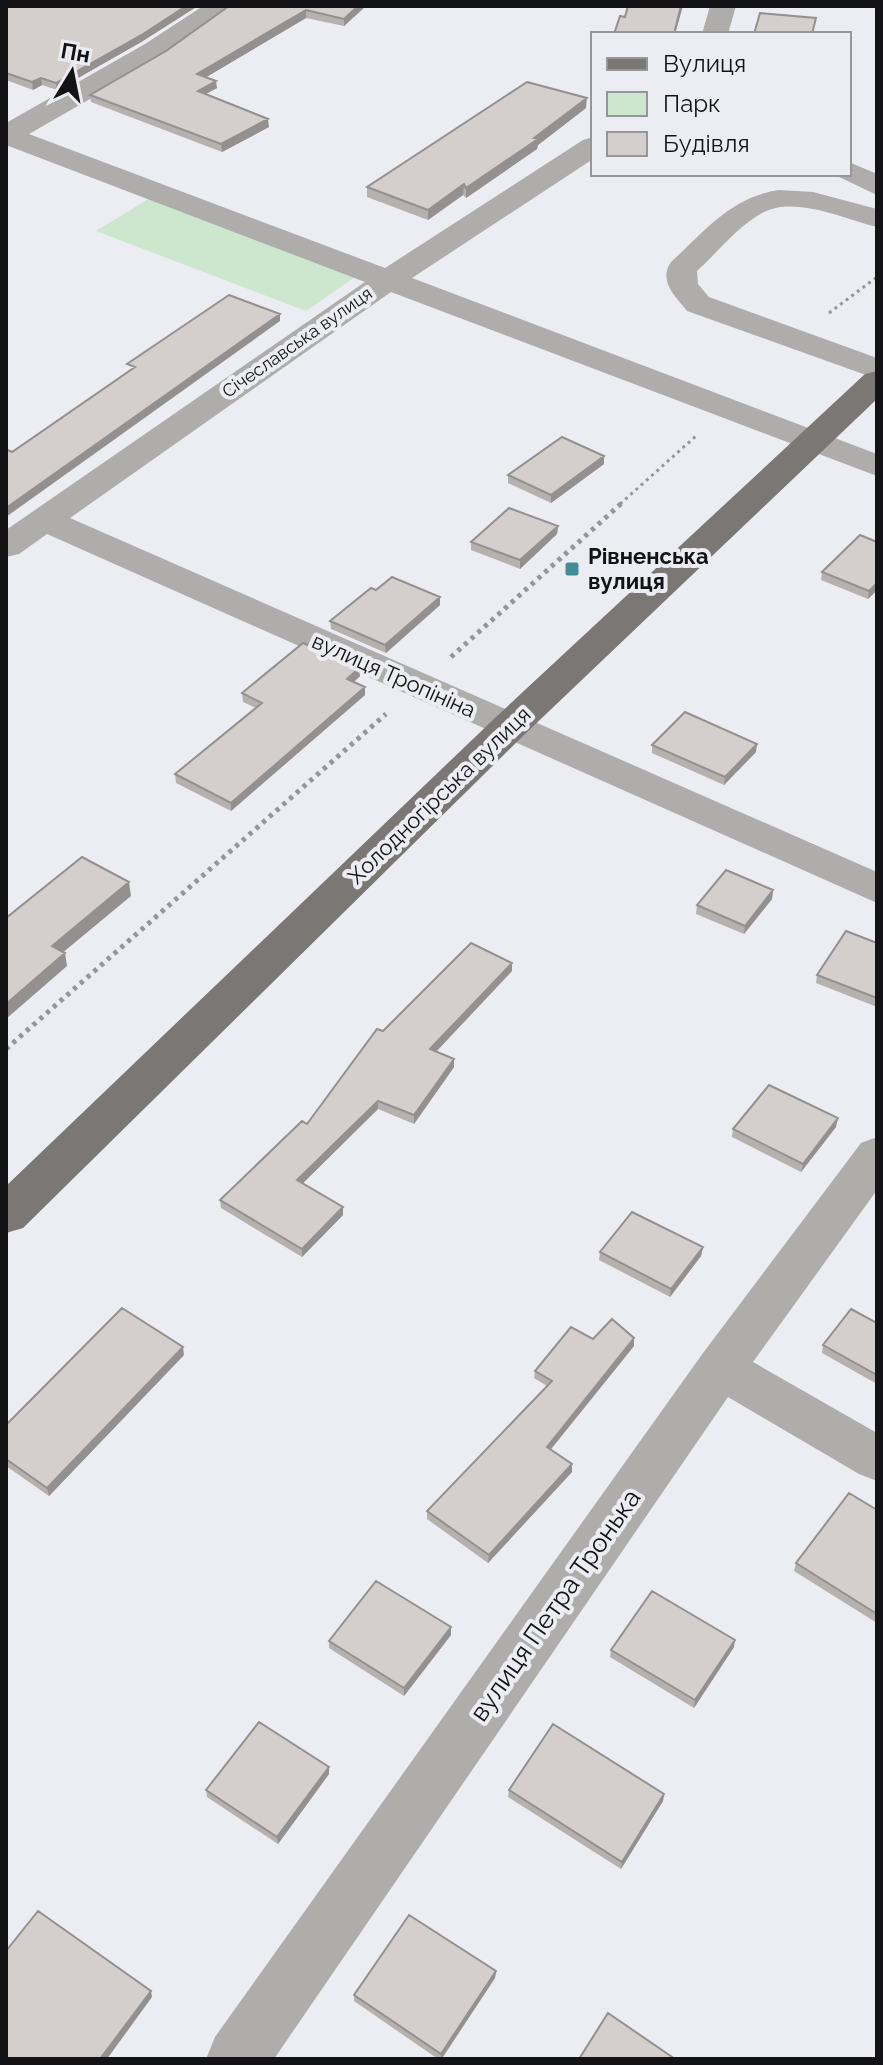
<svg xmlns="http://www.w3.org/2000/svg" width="883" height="2065" viewBox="0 0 883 2065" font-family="Raleway,sans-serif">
  <rect width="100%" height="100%" fill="#ebedf2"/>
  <!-- green -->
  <path fill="#cce7cd" d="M150 198 358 275 306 311 96 231Z"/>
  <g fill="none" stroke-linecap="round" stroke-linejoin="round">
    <!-- path-far1 -->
    <path stroke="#95969a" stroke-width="3" stroke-dasharray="3 4" stroke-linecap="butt" d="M829 313 877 277
      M620 504 696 436"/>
    <!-- path -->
    <path stroke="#95969a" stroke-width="5" stroke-dasharray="4 5" stroke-linecap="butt" d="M451 657 623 502
      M6 1049 386 714"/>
    <!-- minor -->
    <path fill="#afadab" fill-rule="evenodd" d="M203 6H234L165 56 29 134 385 268 583 140 593 137V159L412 278 877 454V476L391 292 70 518 877 872V903L47 534 19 554 6 557V530L365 282 6 145V123L145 44Z
      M710 6H736L728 34H702Z
      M849 162 877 174V195L839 177 836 174H849Z
      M779 190 813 192 877 209V227C844 219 795 195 762 213 737 227 718 252 697 271L698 284 709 297 877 358V379L687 311C675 296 658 281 671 262 705 231 731 197 779 190Z
      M877 1137V1190L753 1362 877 1433V1481L859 1474 728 1397 274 2059H206L215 2037 703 1353 861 1143Z"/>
    <!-- major -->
    <path fill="#7b7775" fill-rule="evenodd" d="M877 371V399L524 735 23 1228 6 1233V1186L496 717 865 374Z"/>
  </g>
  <!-- wall -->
  <path fill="#b6b1af" d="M6 6 143 41 57 90 42 85 33 90 6 80Z
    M229 6H366L344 26 306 18 206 77 217 88 206 94 269 127 222 152 91 102 90 95 166 51Z
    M586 108 538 145 537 149 466 198 463 195 428 220 367 197V187Z
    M604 456V464L551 503 508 483V475Z
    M558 526 557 534 520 569 471 550V542Z
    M877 542V590L868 599 821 580 822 572Z
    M376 590 440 605 386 653 331 629 330 621Z
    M360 676 354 682 365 687V695L231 811 176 783 175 774 256 708 243 702 242 693Z
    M652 745 756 752 724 785 652 753Z
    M773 890 772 899 744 934 696 914 697 905Z
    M877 943V1007L816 983 817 975Z
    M512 971 436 1052 454 1067 414 1124 378 1109 303 1183 343 1207V1215L302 1257 221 1208 220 1200 307 1124Z
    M836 1127 801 1172 732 1137 733 1129Z
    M703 1247 701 1256 670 1297 599 1260 600 1252Z
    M877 1323V1384L822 1353 823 1345Z
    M593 1339 634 1346 551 1449 572 1472 488 1563 427 1519V1511L547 1386 534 1378 535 1371Z
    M184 1355 49 1496 6 1466V1425Z
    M877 1510V1623L794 1571 796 1563Z
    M451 1635 404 1696 329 1648V1641Z
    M734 1647 694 1708 610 1657 611 1650Z
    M329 1767V1774L278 1844 207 1797 206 1790Z
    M509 1790 664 1794 663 1801 621 1869 508 1797Z
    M496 1971 495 1978 442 2059H438L354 2001V1995Z"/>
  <!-- shaded-wall -->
  <path fill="#94908f" d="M186 6H198L143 41 57 90 56 83Z
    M358 6H366L344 26V19Z
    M681 6H683L675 34H674Z
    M306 10V18L198 82 197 74Z
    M41 78 42 85 33 90 32 82Z
    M216 81 217 88 198 98V91Z
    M587 98 586 108 538 145 537 149 466 198V188Z
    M268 119 269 127 222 152 221 144Z
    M464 184 463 195 428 220V210Z
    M280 314V321L6 517V508Z
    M604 456V464L551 503V495Z
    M558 526 557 534 520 569V560Z
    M877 583V590L868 599 869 591Z
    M440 597V605L386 653 385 645Z
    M359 668 360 676 348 687 347 679Z
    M365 687V695L231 811V803Z
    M757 744 756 752 724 785 725 777Z
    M129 882 131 896 55 959 52 946Z
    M773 890 772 899 744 934 745 926Z
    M65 953 67 966 6 1019V1004Z
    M512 963V971L430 1058V1049Z
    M454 1059V1067L414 1124V1115Z
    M378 1101V1109L298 1188 297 1180Z
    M838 1118 836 1127 801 1172 803 1164Z
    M343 1207V1215L302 1257V1249Z
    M703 1247 701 1256 670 1297 671 1289Z
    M634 1338V1346L547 1454V1447Z
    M183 1347 184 1355 49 1496 47 1488Z
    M572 1464V1472L488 1563 489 1555Z
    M451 1627V1635L404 1696V1688Z
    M735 1640 734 1647 694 1708 695 1700Z
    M329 1767V1774L278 1844 277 1837Z
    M664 1794 663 1801 621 1869 622 1862Z
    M496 1971 495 1978 441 2059V2054Z
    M151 1991 152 1997 107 2059H100Z"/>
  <!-- building -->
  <path fill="#d4cecc" stroke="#94908f" stroke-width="2" d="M6 6H186L143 34 56 83 41 78 32 82 6 73Z
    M229 6H358L344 19 306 10 197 74 216 81 198 91 268 119 221 144 90 95 166 51Z
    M628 6H681L674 34H614L620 16 625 17Z
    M760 13 816 18 812 34H754Z
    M527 82 587 98 534 138 538 139 466 188 464 184 428 210 367 187Z
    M229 295 280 314 6 508V449L12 452 135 367 127 364Z
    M562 437 604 456 551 495 508 475Z
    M509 508 558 526 520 560 471 542Z
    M860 535 877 542V583L869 591 822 572Z
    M392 577 440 597 385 645 330 621 371 588 376 590Z
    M303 643 359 668 347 679 365 687 231 803 175 774 262 703 242 693Z
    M685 712 757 744 725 777 652 745Z
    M82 857 129 882 52 946 65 953 6 1004V918Z
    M726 870 773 890 745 926 697 905Z
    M846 931 877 943V998L817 975Z
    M471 943 512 963 430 1049 454 1059 414 1115 378 1101 297 1180 343 1207 302 1249 220 1200 302 1121 307 1124 377 1029 383 1031Z
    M769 1085 838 1118 803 1164 733 1129Z
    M632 1212 703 1247 671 1289 600 1252Z
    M122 1308 183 1347 47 1488 6 1459V1425Z
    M851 1309 877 1323V1375L823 1345Z
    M612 1319 634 1338 547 1447 572 1464 489 1555 427 1511 552 1381 535 1371 571 1327 593 1339Z
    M849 1493 877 1510V1614L796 1563Z
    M376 1581 451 1627 404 1688 329 1641Z
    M652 1591 735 1640 695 1700 611 1650Z
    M259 1722 329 1767 277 1837 206 1790Z
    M553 1724 664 1794 622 1862 509 1790Z
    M38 1911 151 1991 100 2059H6V1951Z
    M409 1915 496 1971 441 2054 354 1995Z
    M608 2013 675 2059H579Z"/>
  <!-- markers -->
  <rect fill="#468b98" stroke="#ebedf2" stroke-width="3" x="564" y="561" width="16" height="16" rx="4"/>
  <g text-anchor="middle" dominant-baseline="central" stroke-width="8" stroke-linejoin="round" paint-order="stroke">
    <!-- far-street labels -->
    <g font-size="18" fill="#131315" stroke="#ebedf2">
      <text transform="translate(297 342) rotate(-35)">Січеславська вулиця</text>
    </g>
    <!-- poi labels -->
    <g font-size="22" font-weight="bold" fill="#131315" stroke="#ebedf2" text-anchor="start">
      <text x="588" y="556">Рівненська<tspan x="588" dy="25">вулиця</tspan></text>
    </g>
    <!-- street labels -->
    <g font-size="22" fill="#131315" stroke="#ebedf2">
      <text transform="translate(394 675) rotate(24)">вулиця Тропініна</text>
      <text transform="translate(439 795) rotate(-44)">Холодногірська вулиця</text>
    </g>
    <!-- near-street labels -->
    <g font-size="26" fill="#131315" stroke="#ebedf2">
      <text transform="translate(555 1605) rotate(-55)">вулиця Петра Тронька</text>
    </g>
  </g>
  <!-- border -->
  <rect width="883" height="2065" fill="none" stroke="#131315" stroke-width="16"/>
  <!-- legend -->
  <rect x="591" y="32" width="260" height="144" fill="#ebedf2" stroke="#95969a" stroke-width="2"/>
  <rect x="607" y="58" width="40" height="12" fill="#7b7775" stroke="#95969a" stroke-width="2"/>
  <text x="663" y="72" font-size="24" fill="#131315">Вулиця</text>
  <rect x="607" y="92" width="40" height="24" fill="#cce7cd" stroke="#95969a" stroke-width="2"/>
  <text x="663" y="112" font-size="24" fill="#131315">Парк</text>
  <rect x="607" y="132" width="40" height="24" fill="#d4cecc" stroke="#95969a" stroke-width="2"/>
  <text x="663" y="152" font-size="24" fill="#131315">Будівля</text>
  <!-- north arrow -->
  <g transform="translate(72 72) rotate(10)" stroke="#ebedf2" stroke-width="6" paint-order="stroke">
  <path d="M0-6L14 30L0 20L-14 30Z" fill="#131315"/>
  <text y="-12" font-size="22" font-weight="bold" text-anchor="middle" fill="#131315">Пн</text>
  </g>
</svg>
